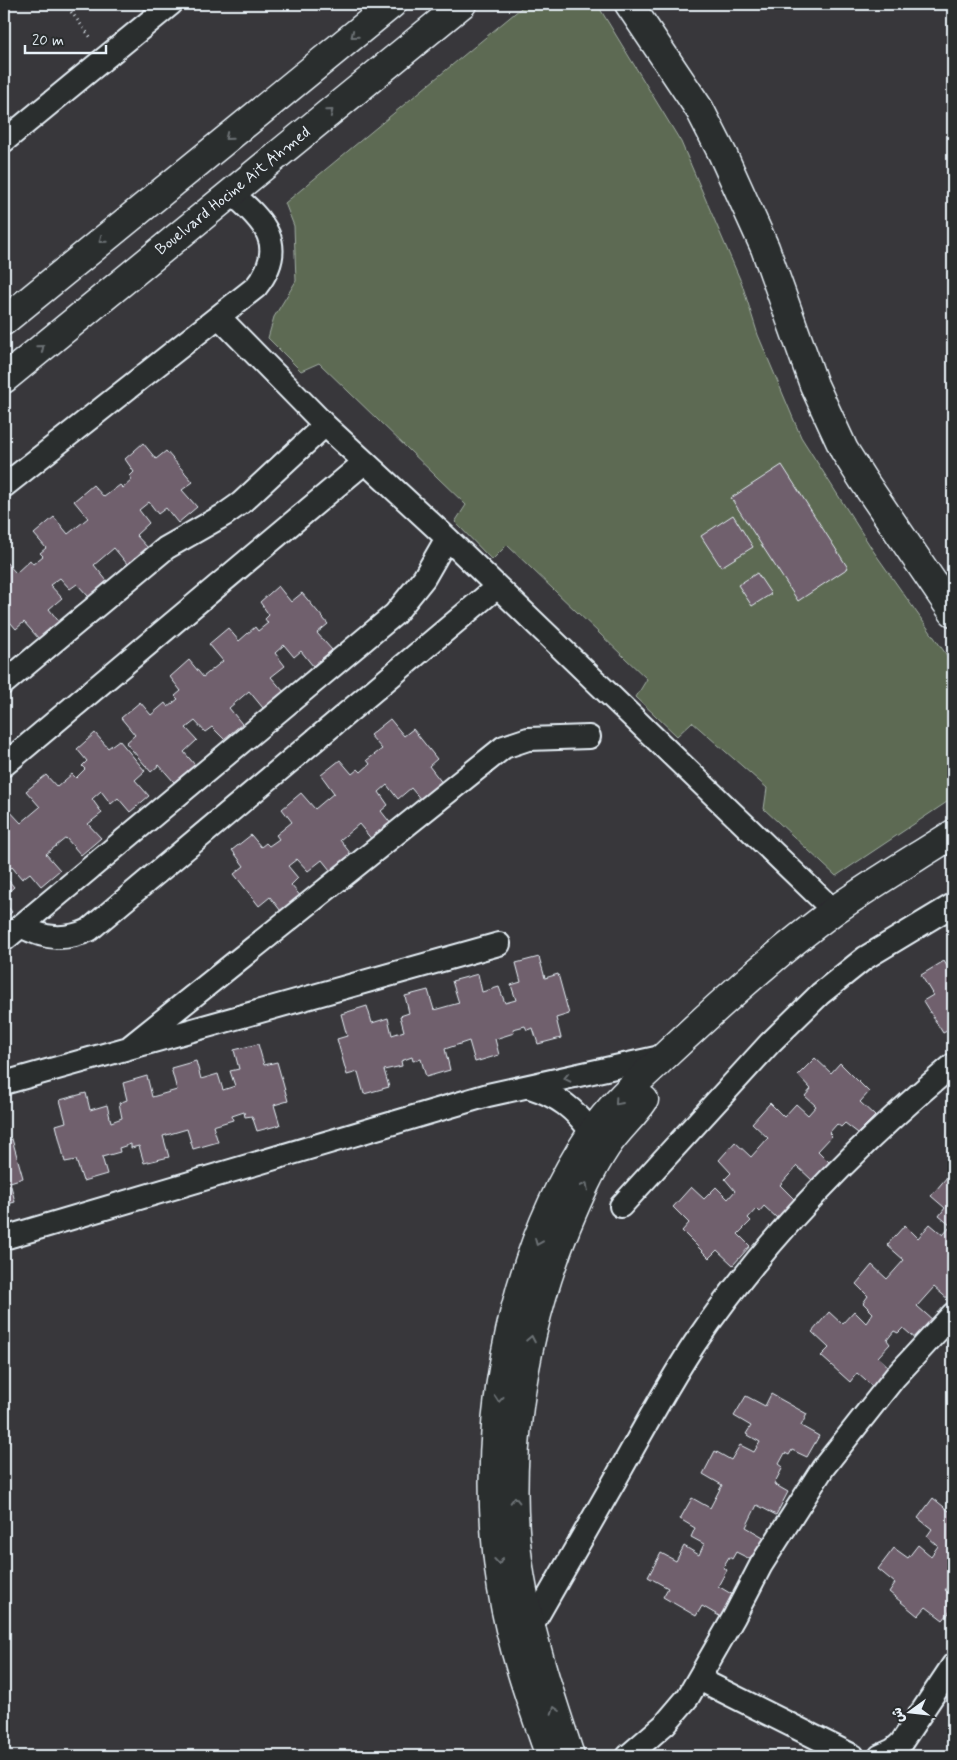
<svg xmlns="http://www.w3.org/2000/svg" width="957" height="1760" viewBox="0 0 957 1760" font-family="Mynerve,'Playpen Sans Arabic',sans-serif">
  <rect width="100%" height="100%" fill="#38373b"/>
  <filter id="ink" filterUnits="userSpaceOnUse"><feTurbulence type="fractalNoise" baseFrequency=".02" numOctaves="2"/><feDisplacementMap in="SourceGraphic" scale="10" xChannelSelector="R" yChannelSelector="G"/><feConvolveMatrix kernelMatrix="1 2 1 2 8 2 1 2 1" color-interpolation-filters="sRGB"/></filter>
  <g filter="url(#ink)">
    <!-- green -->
    <path fill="#5d6a52" stroke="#a2aea5" d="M526 4H597L681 142 742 284 758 335 801 437 874 552 953 664V798L836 876 764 809 767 788 692 722 677 736 636 697 647 679 507 545 492 560 455 522 466 505 319 363 301 371 268 338 274 317 296 281 294 226 285 203Z"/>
    <!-- building -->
    <path fill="#6f606d" stroke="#e8f1f8" d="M143 443 156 459 166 451 193 482 182 490 197 507 178 523 166 508 158 514 149 502 139 510 149 523 136 535 149 549 128 565 114 548 94 565 107 581 89 597 77 584 70 589 60 578 50 585 62 598 49 609 60 623 39 639 24 622 16 629 4 615V560L16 573 30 560 33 564 43 556 40 553 46 548 34 534 54 517 68 534 88 518 74 501 93 485 104 497 120 485 123 488 132 480 130 476 134 472 125 459Z
      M782 465 848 568 798 601 731 498Z
      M733 515 753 547 721 567 701 536Z
      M757 573 771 594 752 606 738 585Z
      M278 586 291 602 302 593 328 624 317 633 332 650 313 666 301 651 294 657 284 645 275 653 285 666 271 677 284 692 263 708 249 691 229 708 242 724 224 739 212 727 205 732 195 721 186 728 197 740 184 752 195 765 174 782 159 765 151 772 126 743 135 735 121 718 140 702 151 715 165 703 168 707 178 699 175 696 181 691 170 677 189 660 203 677 223 661 209 644 228 628 239 641 255 627 258 631 268 623 265 619 269 615 260 602Z
      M390 719 404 736 413 729 437 759 429 766 443 784 422 801 411 788 398 799 387 785 379 792 388 805 381 811 392 825 373 841 359 824 340 840 354 858 334 875 322 860 308 871 297 859 288 866 298 878 291 885 303 899 284 915 270 897 259 906 234 874 244 866 232 850 251 835 261 847 266 843 269 846 279 839 276 835 292 822 282 809 301 793 315 809 334 793 321 775 340 760 352 774 358 769 361 772 370 764 367 760 382 749 370 735Z
      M95 733 108 748 119 740 145 771 135 780 149 796 130 812 118 798 111 804 101 791 92 799 102 813 88 824 101 838 81 855 66 838 46 854 60 870 41 886 30 873 22 879 12 867 4 874V809L6 807 21 823 40 807 26 791 46 775 57 787 72 774 76 778 85 769 82 766 87 761 77 749Z
      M4 875 14 887 4 896Z
      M4 902 12 912 4 919Z
      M539 957 545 978 558 974 569 1014 556 1018 561 1038 538 1044 533 1028 527 1030 525 1026 513 1029 514 1033 495 1039 499 1055 475 1062 469 1041 445 1049 450 1070 426 1077 421 1059 413 1061 412 1057 401 1061 402 1066 384 1070 389 1087 364 1094 358 1072 347 1075 337 1039 347 1036 341 1014 367 1006 372 1023 388 1018 392 1035 404 1031 400 1016 409 1013 405 996 428 990 434 1010 459 1003 452 981 478 974 482 992 499 987 505 1003 516 1000 511 985 521 982 516 963Z
      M944 961 953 976V1028L943 1033 923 1001 933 995 921 975Z
      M258 1044 264 1065 277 1062 288 1101 274 1105 280 1125 257 1131 252 1116 245 1117 244 1112 232 1116 233 1120 213 1126 218 1142 193 1149 187 1129 163 1136 169 1157 144 1163 139 1146 131 1148V1144L119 1148 120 1152 102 1157 107 1174 83 1181 76 1160 65 1162 56 1125 66 1122 60 1100 86 1093 90 1110 107 1105 111 1122 122 1118 119 1103 127 1100 123 1083 147 1076 152 1097 177 1090 171 1068 196 1061 201 1079 218 1074 223 1090 235 1086 230 1071 239 1069 234 1050Z
      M815 1058 831 1073 840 1063 869 1092 860 1102 875 1116 858 1133 845 1123 841 1127 837 1124 829 1133 832 1136 818 1151 830 1163 813 1181 797 1166 780 1185 795 1200 777 1218 764 1206 759 1212 756 1209 748 1218 751 1221 738 1234 750 1246 733 1265 717 1250 709 1258 682 1231 689 1223 673 1207 691 1187 704 1199 716 1187 728 1199 735 1191 725 1179 731 1173 719 1160 735 1142 751 1157 768 1138 752 1123 770 1103 784 1117 796 1104 808 1115 816 1106 805 1096 811 1089 798 1075Z
      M12 1139 23 1178 10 1182 15 1202 4 1205V1141Z
      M947 1177 953 1183V1297L950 1301 934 1287 917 1306 934 1321 917 1340 903 1328 898 1333 894 1331 887 1340 890 1344 878 1357 891 1369 874 1388 857 1373 850 1382 821 1356 829 1348 812 1332 829 1312 842 1324 854 1311 866 1323 873 1313 863 1303 868 1296 856 1284 872 1265 887 1279 904 1260 887 1245 905 1225 918 1238 930 1224 943 1235 951 1226 939 1216 945 1208 931 1196Z
      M771 1394 807 1414 801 1426 819 1436 807 1457 792 1450 789 1455 785 1453 779 1464 783 1467 774 1484 788 1492 776 1515 757 1505 746 1527 765 1538 752 1560 736 1552 732 1559 729 1557 723 1567 727 1570 718 1586 733 1595 721 1617 702 1606 696 1616 663 1597 668 1588 648 1577 661 1553 676 1561 684 1546 699 1555 704 1544 691 1537 695 1528 680 1519 692 1498 710 1508 722 1485 703 1474 715 1451 731 1460 740 1445 754 1452 760 1442 746 1434 751 1426 734 1416 746 1396 765 1406Z
      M933 1498 949 1511 953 1506V1579L945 1590 953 1596V1608L943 1620 926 1607 918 1616 889 1592 895 1583 878 1569 894 1548 908 1558 918 1545 931 1556 938 1546 927 1536 932 1529 918 1518Z"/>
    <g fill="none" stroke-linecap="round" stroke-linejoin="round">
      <!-- minor casing -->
      <g stroke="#e8f1f8" stroke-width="26">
        <path id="minor" d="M4 141 171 4
          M219 317 325 425 447 538 834 911
          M4 486 256 287C289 246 264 220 231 193
          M4 683 166 548 224 515 241 503 325 425
          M4 765 365 462
          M21 926C44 939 65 941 89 930L497 587
          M4 940 395 614 424 578 447 538
          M131 1046 504 747 528 739 589 737
          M4 1083 499 944
          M530 1087C558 1096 575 1109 592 1133
          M621 1206 770 1043 820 994 865 958 953 905
          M4 1238 488 1095 665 1056
          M531 1627C559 1578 587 1529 615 1480 641 1434 666 1387 695 1343 767 1237 855 1147 953 1065
          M699 1679 853 1756
          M628 1756 665 1724 688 1697 734 1617 761 1565 823 1468 895 1377 953 1314
          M880 1756 893 1750 901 1743 953 1665"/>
      </g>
      <!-- tertiary casing -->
      <g stroke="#e8f1f8" stroke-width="31">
        <path id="tertiary" d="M629 4 700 110 723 155 765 248 814 385 844 450 863 480 953 612
          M550 1756C531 1702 511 1646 502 1589 478 1439 506 1262 591 1134 612 1103 641 1078 668 1053 721 1003 776 953 835 910 873 883 914 859 953 834
          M570 1756C553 1704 535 1651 524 1596 499 1476 521 1337 567 1225 578 1199 590 1171 606 1147 617 1130 633 1117 644 1100"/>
      </g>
      <!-- primary casing -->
      <g stroke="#e8f1f8" stroke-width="31">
        <path id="primary" d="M4 321 392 4
          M4 379 462 4"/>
      </g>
      <!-- path -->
      <path stroke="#e8f1f8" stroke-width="3" stroke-dasharray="1 4" stroke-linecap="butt" d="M65 4 92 39"/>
      <!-- minor -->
      <use href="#minor" stroke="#2a2d2e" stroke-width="22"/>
      <!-- tertiary -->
      <use href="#tertiary" stroke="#2a2d2e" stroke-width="28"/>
      <!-- primary -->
      <use href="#primary" stroke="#2a2d2e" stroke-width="28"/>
    </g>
    <!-- one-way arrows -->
    <defs><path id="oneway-chevron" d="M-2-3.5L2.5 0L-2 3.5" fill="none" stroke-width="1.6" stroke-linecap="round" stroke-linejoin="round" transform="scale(1.25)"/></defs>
    <g stroke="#6c7275">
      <use href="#oneway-chevron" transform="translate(354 35) rotate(141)"/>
      <use href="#oneway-chevron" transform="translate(330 112) rotate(-39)"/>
      <use href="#oneway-chevron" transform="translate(228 137) rotate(141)"/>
      <use href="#oneway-chevron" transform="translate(102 240) rotate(141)"/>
      <use href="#oneway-chevron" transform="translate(41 348) rotate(-39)"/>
      <use href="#oneway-chevron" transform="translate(567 1078) rotate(167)"/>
      <use href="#oneway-chevron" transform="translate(618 1102) rotate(131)"/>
      <use href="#oneway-chevron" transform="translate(585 1186) rotate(-62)"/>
      <use href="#oneway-chevron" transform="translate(538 1242) rotate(113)"/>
      <use href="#oneway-chevron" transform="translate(531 1339) rotate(-79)"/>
      <use href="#oneway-chevron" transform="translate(499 1399) rotate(95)"/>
      <use href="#oneway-chevron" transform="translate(515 1500) rotate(-91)"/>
      <use href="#oneway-chevron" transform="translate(499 1561) rotate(83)"/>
      <use href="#oneway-chevron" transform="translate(555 1710) rotate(-108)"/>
    </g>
  </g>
  <g text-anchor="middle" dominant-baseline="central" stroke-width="4.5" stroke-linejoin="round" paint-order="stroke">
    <!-- street labels -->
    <g font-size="16" fill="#e8f1f8" stroke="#2a2d2e">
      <text transform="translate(233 191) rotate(-39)">Bouelvard Hocine Ait Ahmed</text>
    </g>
  </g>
  <!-- margin -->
  <rect width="957" height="1760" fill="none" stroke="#2a2d2e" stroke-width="20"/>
  <rect x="10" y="10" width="937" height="1740" fill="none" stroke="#e8f1f8" stroke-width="2" filter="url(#ink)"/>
  <!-- north arrow -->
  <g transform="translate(910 1712) rotate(255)" stroke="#2a2d2e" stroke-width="4" paint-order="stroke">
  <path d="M0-4L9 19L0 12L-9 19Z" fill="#e8f1f8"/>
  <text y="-8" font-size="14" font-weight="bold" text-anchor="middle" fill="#e8f1f8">ش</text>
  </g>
  <!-- scale -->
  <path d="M25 45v8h81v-8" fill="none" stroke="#e8f1f8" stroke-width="2.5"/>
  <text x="32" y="45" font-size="15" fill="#e8f1f8" stroke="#2a2d2e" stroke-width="4" paint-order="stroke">20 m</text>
</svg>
